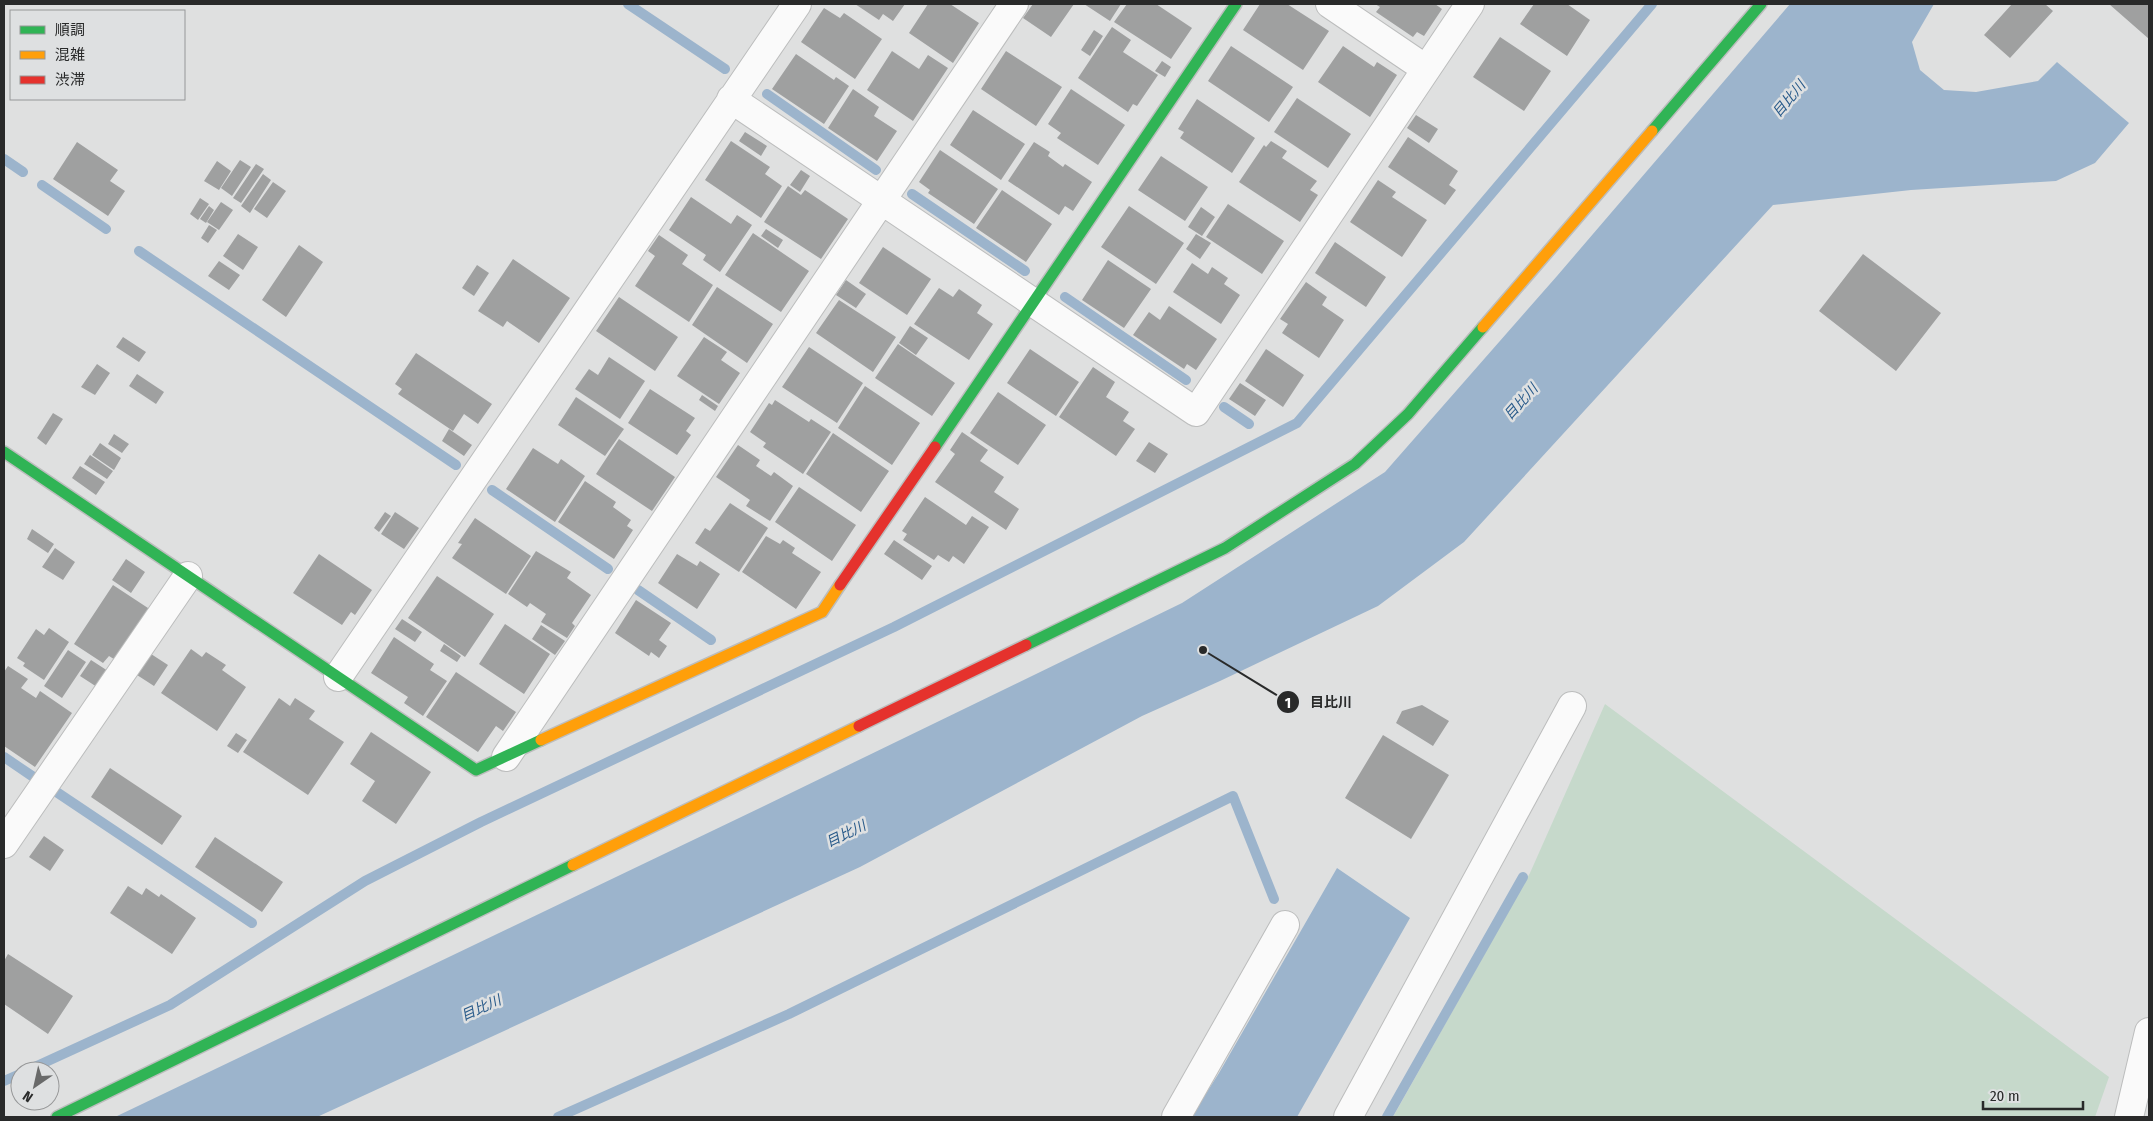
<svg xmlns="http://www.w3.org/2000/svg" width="2153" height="1121" viewBox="0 0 2153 1121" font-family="'Fira Sans Condensed','Noto Sans JP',sans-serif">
  <rect width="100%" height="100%" fill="#dfe0e0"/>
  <!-- green -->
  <path fill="#c6d9cb" d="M1605 704 2109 1077 2095 1117H1393L1530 873Z"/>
  <!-- water -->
  <path fill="#9cb4cc" d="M1790 4H1934L1912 42 1920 70 1944 90 1976 92 2038 81 2057 62 2129 123 2095 163 2056 181 1911 190 1773 205 1464 542 1378 606 1220 681 1142 716 860 867 317 1117H115L762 807 1182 603 1385 472 1557 276Z
    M1337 868 1410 918 1297 1117H1191L1219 1073Z"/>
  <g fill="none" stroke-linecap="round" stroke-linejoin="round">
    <!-- stream -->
    <path stroke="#9cb4cc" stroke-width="10" d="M628 4 725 69
      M767 94 876 170
      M4 159 23 172
      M42 185 106 229
      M912 194 1025 271
      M139 251 456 465
      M1065 297 1186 380
      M1224 407 1249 424
      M492 490 608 569
      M638 590 711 640
      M4 757 32 776
      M55 791 252 923
      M26 1071 170 1005 365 881 481 822 894 627 1297 423 1652 4
      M4 1081 20 1074
      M558 1117 789 1014 1233 796 1274 899
      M1387 1117 1523 877"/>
  </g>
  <!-- building -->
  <path fill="#9fa0a0" d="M855 4H905L893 21 883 14 879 20Z
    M928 4H950L979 23 953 63 909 33Z
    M1033 4H1074L1051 37 1023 18Z
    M1084 4H1121L1110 21Z
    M1127 4H1156L1192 28 1171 59 1114 22Z
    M1260 4H1287L1329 31 1303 70 1243 30Z
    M1375 4H1435L1442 9 1424 36 1417 32 1413 37 1376 12 1380 7Z
    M1534 4H1567L1590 20 1567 56 1520 24Z
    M2012 4H2045L2053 11 2010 58 1984 35Z
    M2109 4H2149V39Z
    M824 8 840 18 844 13 882 39 855 79 801 42Z
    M1112 27 1131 40 1123 52 1158 75 1137 106 1133 104 1128 112 1078 78Z
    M1094 30 1103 36 1090 56 1081 50Z
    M1500 37 1551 71 1524 111 1473 77Z
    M1231 46 1293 87 1269 122 1208 81Z
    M1343 46 1374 67 1377 62 1397 75 1370 117 1318 82Z
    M892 51 919 69 928 55 948 68 913 121 867 90Z
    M1006 51 1062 87 1036 126 981 89Z
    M796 54 834 80 836 77 849 86 824 124 772 89Z
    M1162 61 1171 67 1165 77 1155 71Z
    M853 89 879 107 874 116 897 131 877 161 828 128Z
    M1071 89 1125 125 1098 165 1057 138 1061 133 1048 124Z
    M1297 98 1351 134 1328 168 1274 132Z
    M1197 99 1255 138 1232 173 1180 138 1184 132 1178 129Z
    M973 110 1025 144 1001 180 950 145Z
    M1416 115 1438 129 1429 143 1407 128Z
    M745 132 767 146 761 156 739 141Z
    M1408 137 1458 171 1449 185 1456 190 1445 205 1388 167Z
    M731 141 770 167 765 174 782 186 761 218 705 180Z
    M1271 141 1287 151 1282 158 1317 181 1310 190 1318 195 1300 222 1239 182 1264 145 1266 147Z
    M77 142 118 170 110 181 125 191 108 216 53 179Z
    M1034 142 1050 152 1048 156 1063 167 1065 164 1092 182 1073 211 1065 206 1059 215 1008 181Z
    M940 150 998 189 974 224 928 193 930 190 919 182Z
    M1161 156 1208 187 1185 221 1138 190Z
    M240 160 251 167 232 196 221 188Z
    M217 161 231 171 219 190 204 181Z
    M256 164 264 169 241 203 233 198Z
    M801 170 810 176 800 192 790 185Z
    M263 174 271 180 250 213 241 206Z
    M1378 180 1396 192 1392 197 1427 220 1402 257 1350 222Z
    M273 182 286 191 267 218 254 209Z
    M788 186 801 195 805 190 848 219 821 259 764 222Z
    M1002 190 1052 224 1026 262 976 228Z
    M691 197 731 224 737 215 752 225 720 272 703 260 706 255 669 230Z
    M200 198 209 204 198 220 190 214Z
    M221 202 233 210 219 230 207 222Z
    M1228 204 1284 241 1262 274 1206 237Z
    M209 206 214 210 206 223 200 219Z
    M1129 206 1184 243 1156 284 1101 247Z
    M1201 207 1215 217 1202 236 1188 227Z
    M209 225 217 230 208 243 201 238Z
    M766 229 783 240 778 248 761 236Z
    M753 233 809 271 781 312 725 275Z
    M238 234 258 247 243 270 223 256Z
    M1196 234 1211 243 1200 259 1186 249Z
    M659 235 688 255 682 264 713 285 689 322 635 286 655 256 648 251Z
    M1335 242 1386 277 1366 307 1315 273Z
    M299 245 323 262 286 317 262 300Z
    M883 247 931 279 907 315 859 283Z
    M1863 254 1941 313 1896 371 1819 311Z
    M513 259 570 298 539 343 507 321 503 327 478 311Z
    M1108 260 1151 289 1124 328 1082 300Z
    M219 261 240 275 229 290 208 276Z
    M1192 263 1208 274 1212 267 1228 278 1224 284 1240 295 1221 324 1173 292Z
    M477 265 489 273 474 296 462 288Z
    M846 280 866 294 856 308 836 295Z
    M1306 282 1327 297 1322 305 1344 320 1319 358 1282 333 1288 324 1280 319Z
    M717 287 773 324 747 363 692 325Z
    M939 288 953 297 959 289 982 305 977 313 993 324 969 360 914 324Z
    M619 297 678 337 655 371 596 331Z
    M839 300 896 337 873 372 816 333Z
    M1169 306 1217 339 1196 370 1187 364 1184 369 1133 335 1149 312 1160 320Z
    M910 326 928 338 916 355 899 343Z
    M123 337 146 352 139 362 116 347Z
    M704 337 727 352 721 360 740 373 719 404 677 376Z
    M898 344 955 383 932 416 875 378Z
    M809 347 863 383 837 423 782 387Z
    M1030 349 1079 382 1056 416 1007 383Z
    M1266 349 1304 375 1283 407 1245 381Z
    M416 353 492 404 478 424 464 414 453 431 398 394 402 389 395 384Z
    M609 357 645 381 620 419 575 389 589 369 598 375Z
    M97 364 110 373 95 395 81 387Z
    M1093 367 1115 382 1106 397 1129 412 1123 421 1135 429 1116 456 1059 417Z
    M137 374 164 392 156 404 129 386Z
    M1240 383 1266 400 1255 416 1229 399Z
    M865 386 920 423 892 465 838 428Z
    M650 389 695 418 686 431 691 435 677 455 628 423Z
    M998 392 1046 425 1018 465 970 433Z
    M702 395 718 406 715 411 699 400Z
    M576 397 624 429 605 456 558 425Z
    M775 400 809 422 811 419 831 432 803 474 763 447 766 443 750 432 769 403 772 405Z
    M53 413 63 419 46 445 37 438Z
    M449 429 472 445 464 456 442 441Z
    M962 432 988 450 980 461 1004 477 994 492 1019 509 1006 530 935 482 955 454 950 450Z
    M833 433 889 471 861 512 806 474Z
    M114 434 129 444 122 453 108 444Z
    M619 439 675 477 652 511 596 474Z
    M1149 442 1168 454 1155 473 1136 461Z
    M100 443 121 458 114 470 92 455Z
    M738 445 760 460 756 466 771 476 774 472 793 486 770 521 746 506 750 500 716 477Z
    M533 448 558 464 561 459 585 476 555 522 506 489Z
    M90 455 113 471 107 479 84 464Z
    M80 466 105 482 96 495 72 478Z
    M585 481 616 502 613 507 631 520 627 526 633 530 614 559 558 522Z
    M799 487 856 525 832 561 775 522Z
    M925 497 966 525 972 516 989 527 964 564 953 556 949 562 938 555 934 560 903 540 907 534 902 531Z
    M730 503 768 528 739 572 695 543 705 528 710 531Z
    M385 512 391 516 379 532 374 528Z
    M395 512 419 528 404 549 381 534Z
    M475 518 531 556 506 594 452 558 462 544 458 543Z
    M32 529 54 544 48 553 27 539Z
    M766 536 780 544 783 540 795 548 792 553 821 572 796 609 742 572Z
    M894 540 932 566 922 580 884 554Z
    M55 548 75 562 63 580 42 567Z
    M536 551 571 572 567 578 591 595 572 623 575 626 567 638 541 622 546 614 530 603 527 607 508 594Z
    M319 554 372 590 355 615 351 612 342 625 293 593Z
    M677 554 697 566 700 561 720 574 697 609 658 583Z
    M126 559 145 572 131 593 112 580Z
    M437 576 494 614 465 657 408 618Z
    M113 585 151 610 117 661 109 656 103 663 74 644Z
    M636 600 671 623 659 640 667 646 659 658 651 652 649 656 615 633Z
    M402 619 422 632 415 642 395 629Z
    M505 624 550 654 524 694 479 664Z
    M541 625 565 641 555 655 532 639Z
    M49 628 69 642 44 680 23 666 25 663 17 658 36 629 44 635Z
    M394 637 434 664 430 670 447 681 423 716 404 703 408 697 371 673Z
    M444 644 461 656 457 662 440 651Z
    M191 649 202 657 206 652 226 665 222 670 246 687 217 731 161 693Z
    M68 650 86 662 62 698 44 686Z
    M151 654 168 665 154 686 137 675Z
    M91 660 108 671 97 687 80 676Z
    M8 666 28 679 21 688 36 698 40 691 72 713 35 767 4 746V672Z
    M456 672 516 712 503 731 496 726 478 752 426 717Z
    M279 698 290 706 295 698 315 711 309 719 344 742 308 795 243 752Z
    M1422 705 1449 721 1433 746 1396 723 1402 711Z
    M371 732 431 772 396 824 362 801 375 781 350 764Z
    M236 733 247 740 238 753 227 746Z
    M1383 735 1449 775 1411 839 1345 798Z
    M110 768 182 816 162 845 91 797Z
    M44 836 64 850 50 871 29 857Z
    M215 837 283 882 262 912 195 867Z
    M128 886 142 895 146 888 159 897 161 894 196 918 172 954 110 913Z
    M8 954 73 996 48 1034 4 1004V961Z"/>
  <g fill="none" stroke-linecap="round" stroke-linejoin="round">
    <!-- street casing -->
    <g stroke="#bcbdbd" stroke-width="30">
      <path id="street" d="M1330 4 1426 69
        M731 99 1196 412 1470 4
        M338 677 797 4
        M506 757 1014 4
        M4 844 188 576
        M1176 1117 1285 925
        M1348 1117 1572 706
        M2129 1117 2149 1032"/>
    </g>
    <!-- fast casing -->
    <g stroke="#bcbdbd" stroke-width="14">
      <path id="fast" d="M1652 131 1761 4
        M935 447 1236 4
        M4 452 476 770 541 740
        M1026 645 1225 548 1355 464 1408 414 1483 327
        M57 1117 573 865"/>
    </g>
    <!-- slow casing -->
    <g stroke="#bcbdbd" stroke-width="14">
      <path id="slow" d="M1483 327 1652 131
        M541 740 822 612 840 585
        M573 865 859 726"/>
    </g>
    <!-- jam casing -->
    <g stroke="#bcbdbd" stroke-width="14">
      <path id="jam" d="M840 585 935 447
        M859 726 1026 645"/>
    </g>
    <!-- street -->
    <use href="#street" stroke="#fafafa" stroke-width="28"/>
    <!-- fast -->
    <use href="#fast" stroke="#30b455" stroke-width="11"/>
    <!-- slow -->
    <use href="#slow" stroke="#ff9f0a" stroke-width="11"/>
    <!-- jam -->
    <use href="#jam" stroke="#e5322d" stroke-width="11"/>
  </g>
  <g text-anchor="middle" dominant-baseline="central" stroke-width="5" stroke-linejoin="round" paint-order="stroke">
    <!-- water labels -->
    <g font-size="14" font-style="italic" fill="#285a8a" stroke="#dee0e1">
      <text transform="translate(1789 99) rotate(-50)">目比川</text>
      <text transform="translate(1521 402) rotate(-48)">目比川</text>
      <text transform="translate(846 834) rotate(-26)">目比川</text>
      <text transform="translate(481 1008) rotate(-24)">目比川</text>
    </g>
  </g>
  <!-- callouts -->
  <path fill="none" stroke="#292a2a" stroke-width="2" d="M1203 650L1288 702"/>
  <g fill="#292a2a" stroke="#dee0e1" stroke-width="2">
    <circle cx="1203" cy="650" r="5"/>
    <circle cx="1288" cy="702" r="12"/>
  </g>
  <g font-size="15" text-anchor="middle" font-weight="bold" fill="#fff">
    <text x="1288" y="708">1</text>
  </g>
  <g font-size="14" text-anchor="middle" font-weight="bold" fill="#292a2a" stroke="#dee0e1" stroke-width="5" stroke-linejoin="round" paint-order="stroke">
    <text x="1331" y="707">目比川</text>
  </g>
  <!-- border -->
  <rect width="2153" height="1121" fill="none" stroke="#292a2a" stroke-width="10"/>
  <!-- legend -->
  <rect x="10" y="10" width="175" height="90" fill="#dee0e1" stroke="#969798"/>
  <rect x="20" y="26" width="25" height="8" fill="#30b455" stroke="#969798"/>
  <text x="55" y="35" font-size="15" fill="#292a2a">順調</text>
  <rect x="20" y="51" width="25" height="8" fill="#ff9f0a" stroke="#969798"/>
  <text x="55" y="60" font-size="15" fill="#292a2a">混雑</text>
  <rect x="20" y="76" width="25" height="8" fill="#e5322d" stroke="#969798"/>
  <text x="55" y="85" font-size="15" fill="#292a2a">渋滞</text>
  <!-- north arrow -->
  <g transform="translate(35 1086) rotate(214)"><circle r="24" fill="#dee0e1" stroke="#969798"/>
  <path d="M0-4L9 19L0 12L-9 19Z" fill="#696a6a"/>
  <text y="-8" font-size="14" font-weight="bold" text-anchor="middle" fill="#292a2a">N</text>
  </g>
  <!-- scale -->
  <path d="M1983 1101v8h100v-8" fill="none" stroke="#292a2a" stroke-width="2.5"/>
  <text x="1990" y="1101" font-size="15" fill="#292a2a" stroke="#dee0e1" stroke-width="4" paint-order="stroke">20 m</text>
</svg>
